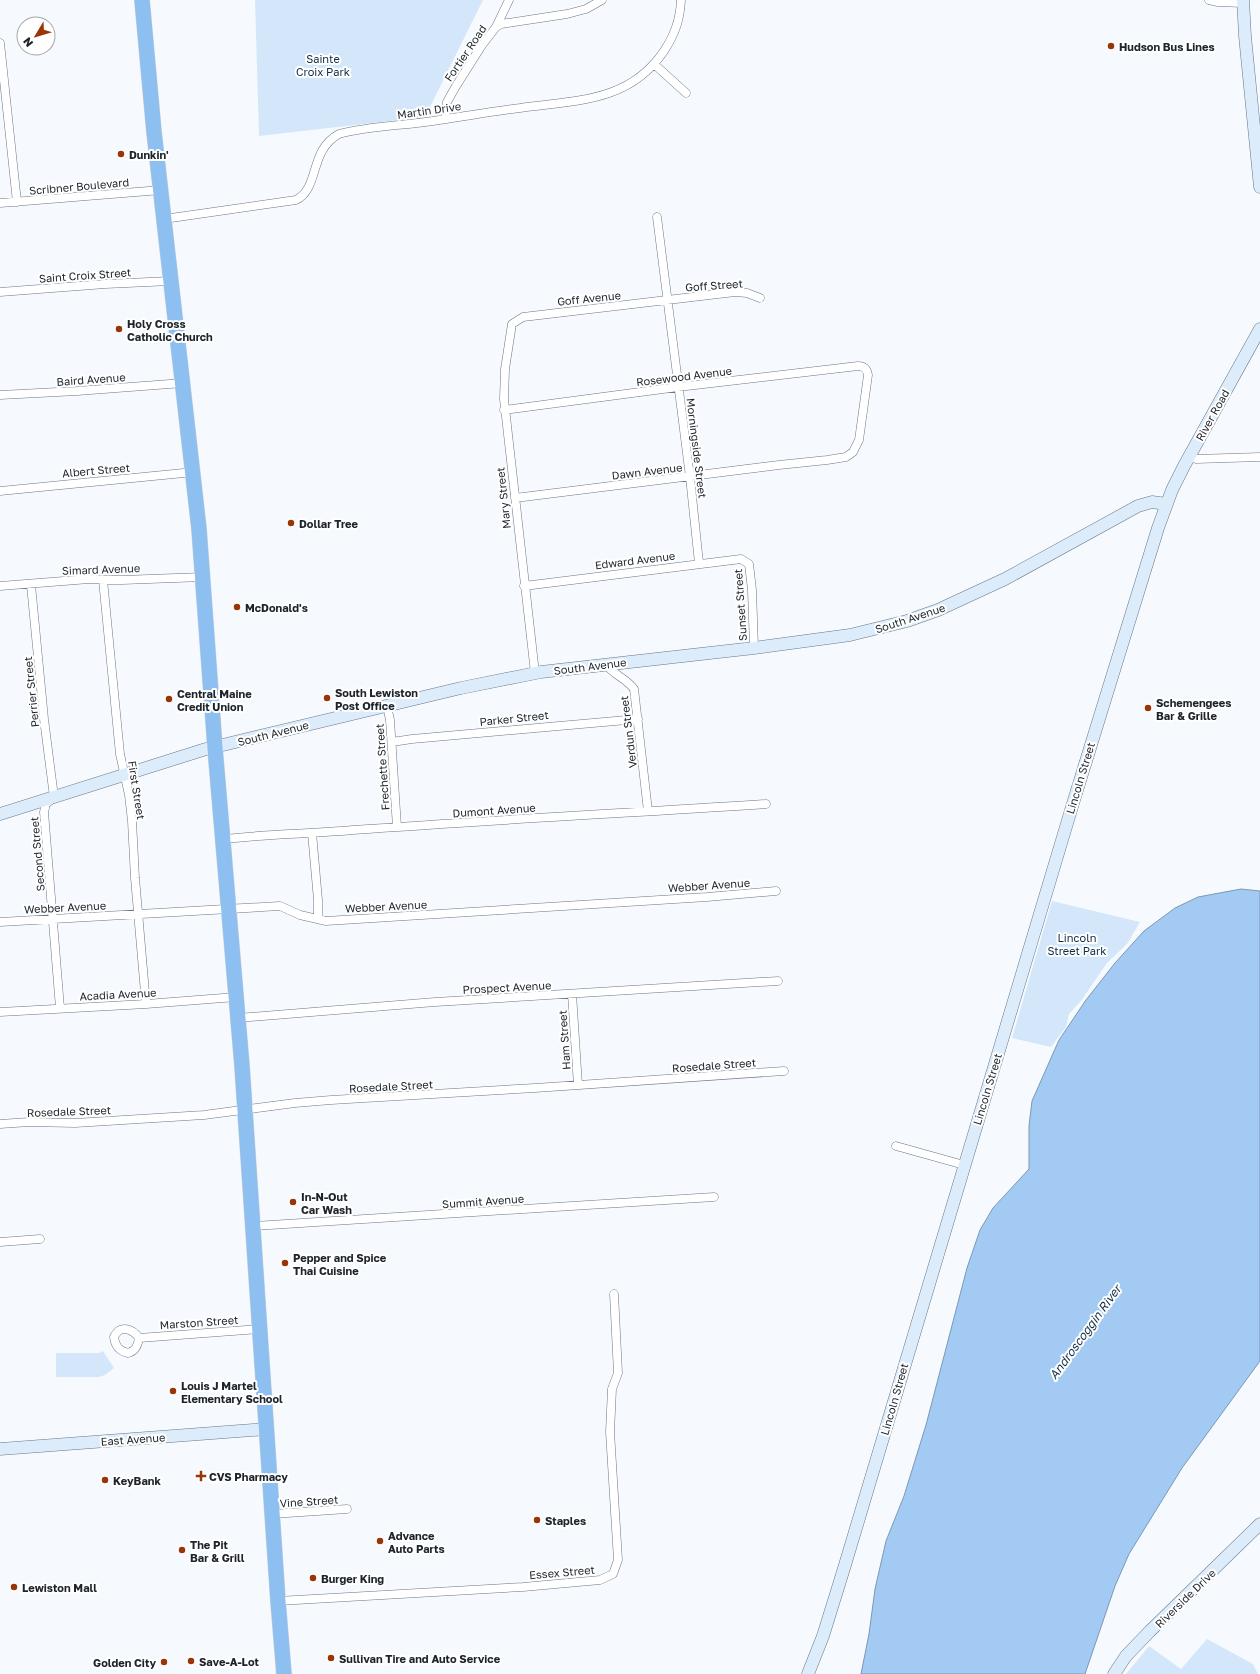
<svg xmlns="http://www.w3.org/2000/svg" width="1260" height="1674" viewBox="0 0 1260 1674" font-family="'Golos Text',sans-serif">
  <rect width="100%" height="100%" fill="#f6fafe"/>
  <!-- green -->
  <path fill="#d4e7fa" d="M255 0H483L425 117 259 136Z
    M1052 901 1140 922 1127 944 1107 963 1081 1001 1069 1014 1066 1027 1051 1047 1012 1038Z
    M103 1351 114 1368 105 1375 99 1377H56V1353H99Z
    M1207 1639 1253 1664 1258 1674H1126L1149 1646 1181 1669Z"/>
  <!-- water -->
  <path fill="#a2caf3" stroke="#7a98b7" d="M1241 889 1260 891V1361L1182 1468 1129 1554 1115 1586 1085 1674H861L869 1634 875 1589 886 1541 904 1496 926 1425 967 1268 980 1230 993 1208 1029 1169V1126L1032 1101 1059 1040 1086 1000 1115 963 1144 931 1175 908 1198 897Z"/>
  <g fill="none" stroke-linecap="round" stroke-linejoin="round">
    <!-- street casing -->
    <g stroke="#677788" stroke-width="9">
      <path id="street" d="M1209 0 1218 2 1243 3
        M496 27 501 24 567 14 586 9 602 0
        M0 43 17 202
        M654 64 686 93
        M445 119 447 102 456 86 482 45 496 27 509 0
        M0 203 161 190
        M657 217 690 477 699 563
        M164 219 296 200C320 188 309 150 339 134 364 127 392 126 417 123 452 119 486 112 520 108 575 100 629 103 664 51 675 34 680 20 681 0
        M0 292 105 284 171 281
        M0 395 77 391 183 383
        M504 410 678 387 858 366C864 366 867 369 868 375L859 440 853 452 846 457 827 460 779 465 515 498
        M1189 457 1196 459 1260 457
        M0 491 194 472
        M103 580 120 754 129 795 132 821 135 878 146 1004
        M31 585 44 719 54 797 46 804 44 812 60 1008
        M0 586 89 579 122 580 203 577
        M524 586 741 559 749 564 752 590 754 648
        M606 664C613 675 626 678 634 689L648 811
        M535 673 504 399 505 369 512 324 523 317 735 292 747 293 760 298
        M387 706 390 720 397 827
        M392 742 412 739 638 719
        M312 833 318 900V919
        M224 839C267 834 310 834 353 830 490 820 628 813 766 804
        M0 922 280 906 300 915 326 921 707 897 776 891
        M572 994 578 1085
        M0 1012 146 1004 236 997
        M238 1018 435 1002 778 981
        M0 1124 29 1122 75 1123 204 1115 295 1103 331 1100 535 1088 784 1071
        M896 1146 964 1165
        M253 1226 714 1197
        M0 1242 40 1239
        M139 1338C138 1345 136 1351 128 1353 119 1351 115 1346 114 1337 120 1324 133 1329 139 1338L260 1329
        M272 1514 347 1509
        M278 1601 523 1587 600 1580 613 1574 618 1560 610 1432 612 1389 618 1373 614 1294"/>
    </g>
    <!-- secondary casing -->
    <g stroke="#677788" stroke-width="13">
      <path id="secondary" d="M1243 0 1245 36 1260 187
        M0 814 206 749 461 688 541 672 754 648 850 635 907 621 938 610 1005 579 1138 506 1152 502 1167 504
        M0 1449 267 1429
        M808 1674 823 1636 845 1565 1074 800 1158 528 1172 490 1184 466 1260 329
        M1114 1674 1126 1656 1150 1631 1260 1524"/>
    </g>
    <!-- highway casing -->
    <g stroke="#d2d3d5" stroke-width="16">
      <path id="highway" d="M142 0 154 132 199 529 215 748 242 1066 278 1601 284 1674"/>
    </g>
    <!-- street -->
    <use href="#street" stroke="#fff" stroke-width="8"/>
    <!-- secondary -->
    <use href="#secondary" stroke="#ddecfb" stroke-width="12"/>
    <!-- highway -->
    <use href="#highway" stroke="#8dbff1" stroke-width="15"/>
  </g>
  <!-- markers -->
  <g fill="#9a3507" stroke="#fff" stroke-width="1.5">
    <circle cx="1111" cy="46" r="4"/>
    <circle cx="121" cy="154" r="4"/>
    <circle cx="119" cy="329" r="4"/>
    <circle cx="291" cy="523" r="4"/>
    <circle cx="237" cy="607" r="4"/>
    <circle cx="327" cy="698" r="4"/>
    <circle cx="169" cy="699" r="4"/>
    <circle cx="1148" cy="708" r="4"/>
    <circle cx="293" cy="1202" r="4"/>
    <circle cx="285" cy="1263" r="4"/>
    <circle cx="173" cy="1391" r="4"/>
    <path d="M199 1470h4v4h4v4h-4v4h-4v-4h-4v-4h4z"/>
    <circle cx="105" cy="1480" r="4"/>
    <circle cx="537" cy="1520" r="4"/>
    <circle cx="380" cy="1541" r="4"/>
    <circle cx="182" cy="1550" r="4"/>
    <circle cx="313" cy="1578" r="4"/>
    <circle cx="14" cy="1587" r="4"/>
    <circle cx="331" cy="1658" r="4"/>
    <circle cx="191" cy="1661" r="4"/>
    <circle cx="164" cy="1662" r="4"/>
  </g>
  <g text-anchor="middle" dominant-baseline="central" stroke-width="4" stroke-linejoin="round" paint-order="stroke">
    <!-- poi labels -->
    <g font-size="11" font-weight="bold" fill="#1d242b" stroke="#fff" text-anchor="start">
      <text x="1119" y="46">Hudson Bus Lines</text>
      <text x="129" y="154">Dunkin'</text>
      <text x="127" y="323">Holy Cross<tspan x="127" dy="13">Catholic Church</tspan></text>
      <text x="299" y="523">Dollar Tree</text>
      <text x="245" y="607">McDonald's</text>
      <text x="335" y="692">South Lewiston<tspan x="335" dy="13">Post Office</tspan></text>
      <text x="177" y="693">Central Maine<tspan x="177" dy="13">Credit Union</tspan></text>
      <text x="1156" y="702">Schemengees<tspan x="1156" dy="13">Bar &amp; Grille</tspan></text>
      <text x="301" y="1196">In-N-Out<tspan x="301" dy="13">Car Wash</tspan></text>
      <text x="293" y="1257">Pepper and Spice<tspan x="293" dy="13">Thai Cuisine</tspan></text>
      <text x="181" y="1385">Louis J Martel<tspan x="181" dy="13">Elementary School</tspan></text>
      <text x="209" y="1476">CVS Pharmacy</text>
      <text x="113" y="1480">KeyBank</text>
      <text x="545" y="1520">Staples</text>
      <text x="388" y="1535">Advance<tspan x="388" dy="13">Auto Parts</tspan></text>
      <text x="190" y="1544">The Pit<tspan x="190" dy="13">Bar &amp; Grill</tspan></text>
      <text x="321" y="1578">Burger King</text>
      <text x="22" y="1587">Lewiston Mall</text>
      <text x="339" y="1658">Sullivan Tire and Auto Service</text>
      <text x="199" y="1661">Save-A-Lot</text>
      <text x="156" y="1662" text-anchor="end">Golden City</text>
    </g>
    <!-- street labels -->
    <g font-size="11" fill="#1d242b" stroke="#fff">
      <text transform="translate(465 53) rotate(-56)">Fortier Road</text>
      <text transform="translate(429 110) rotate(-8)">Martin Drive</text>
      <text transform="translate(79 186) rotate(-5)">Scribner Boulevard</text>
      <text transform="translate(85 275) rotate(-4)">Saint Croix Street</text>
      <text transform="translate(714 285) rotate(-4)">Goff Street</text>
      <text transform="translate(589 298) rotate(-6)">Goff Avenue</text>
      <text transform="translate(684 376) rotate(-7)">Rosewood Avenue</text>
      <text transform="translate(91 379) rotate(-4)">Baird Avenue</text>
      <text transform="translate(1212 415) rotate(-61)">River Road</text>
      <text transform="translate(697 448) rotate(83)">Morningside Street</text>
      <text transform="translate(96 470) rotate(-5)">Albert Street</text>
      <text transform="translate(647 471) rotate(-7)">Dawn Avenue</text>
      <text transform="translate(503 498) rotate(-96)">Mary Street</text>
      <text transform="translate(635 560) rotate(-7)">Edward Avenue</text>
      <text transform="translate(101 569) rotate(-2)">Simard Avenue</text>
      <text transform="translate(740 605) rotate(-94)">Sunset Street</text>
      <text transform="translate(910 618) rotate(-18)">South Avenue</text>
      <text transform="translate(590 666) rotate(-7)">South Avenue</text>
      <text transform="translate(31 692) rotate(-96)">Perrier Street</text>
      <text transform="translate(514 718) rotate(-6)">Parker Street</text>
      <text transform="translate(628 732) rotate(-97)">Verdun Street</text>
      <text transform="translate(273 733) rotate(-14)">South Avenue</text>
      <text transform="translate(382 767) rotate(-94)">Frechette Street</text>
      <text transform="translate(1080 778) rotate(-73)">Lincoln Street</text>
      <text transform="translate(137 790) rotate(81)">First Street</text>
      <text transform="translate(494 810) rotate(-4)">Dumont Avenue</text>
      <text transform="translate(37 854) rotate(-95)">Second Street</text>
      <text transform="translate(709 885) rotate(-4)">Webber Avenue</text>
      <text transform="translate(386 906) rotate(-3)">Webber Avenue</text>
      <text transform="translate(65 907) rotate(-3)">Webber Avenue</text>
      <text transform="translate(507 987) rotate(-3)">Prospect Avenue</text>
      <text transform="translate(118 994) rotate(-3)">Acadia Avenue</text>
      <text transform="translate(564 1040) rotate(-94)">Ham Street</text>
      <text transform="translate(714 1065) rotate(-4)">Rosedale Street</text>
      <text transform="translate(391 1086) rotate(-3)">Rosedale Street</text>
      <text transform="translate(987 1089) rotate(-73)">Lincoln Street</text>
      <text transform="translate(69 1111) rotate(-2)">Rosedale Street</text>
      <text transform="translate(483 1201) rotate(-4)">Summit Avenue</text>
      <text transform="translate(199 1322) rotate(-4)">Marston Street</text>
      <text transform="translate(894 1399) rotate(-74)">Lincoln Street</text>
      <text transform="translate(133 1439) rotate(-4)">East Avenue</text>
      <text transform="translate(309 1501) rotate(-4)">Vine Street</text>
      <text transform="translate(562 1572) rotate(-5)">Essex Street</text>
      <text transform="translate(1185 1598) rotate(-44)">Riverside Drive</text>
    </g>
    <!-- park labels -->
    <g font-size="11" fill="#112d49" stroke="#fff">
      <text x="323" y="58">Sainte<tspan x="323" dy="13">Croix Park</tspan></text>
      <text x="1077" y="937">Lincoln<tspan x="1077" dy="13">Street Park</tspan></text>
    </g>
    <!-- water labels -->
    <g font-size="12" font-style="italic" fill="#14304b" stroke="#fff">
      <text transform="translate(1085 1332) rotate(-54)">Androscoggin River</text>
    </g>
  </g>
  <!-- north arrow -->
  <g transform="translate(36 36) rotate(232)"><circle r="19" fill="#ffffff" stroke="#a5a7aa"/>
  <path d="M0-3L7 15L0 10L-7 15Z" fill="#9a3507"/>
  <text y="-6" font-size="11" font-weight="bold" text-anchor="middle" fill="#1d242b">N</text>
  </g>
</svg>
